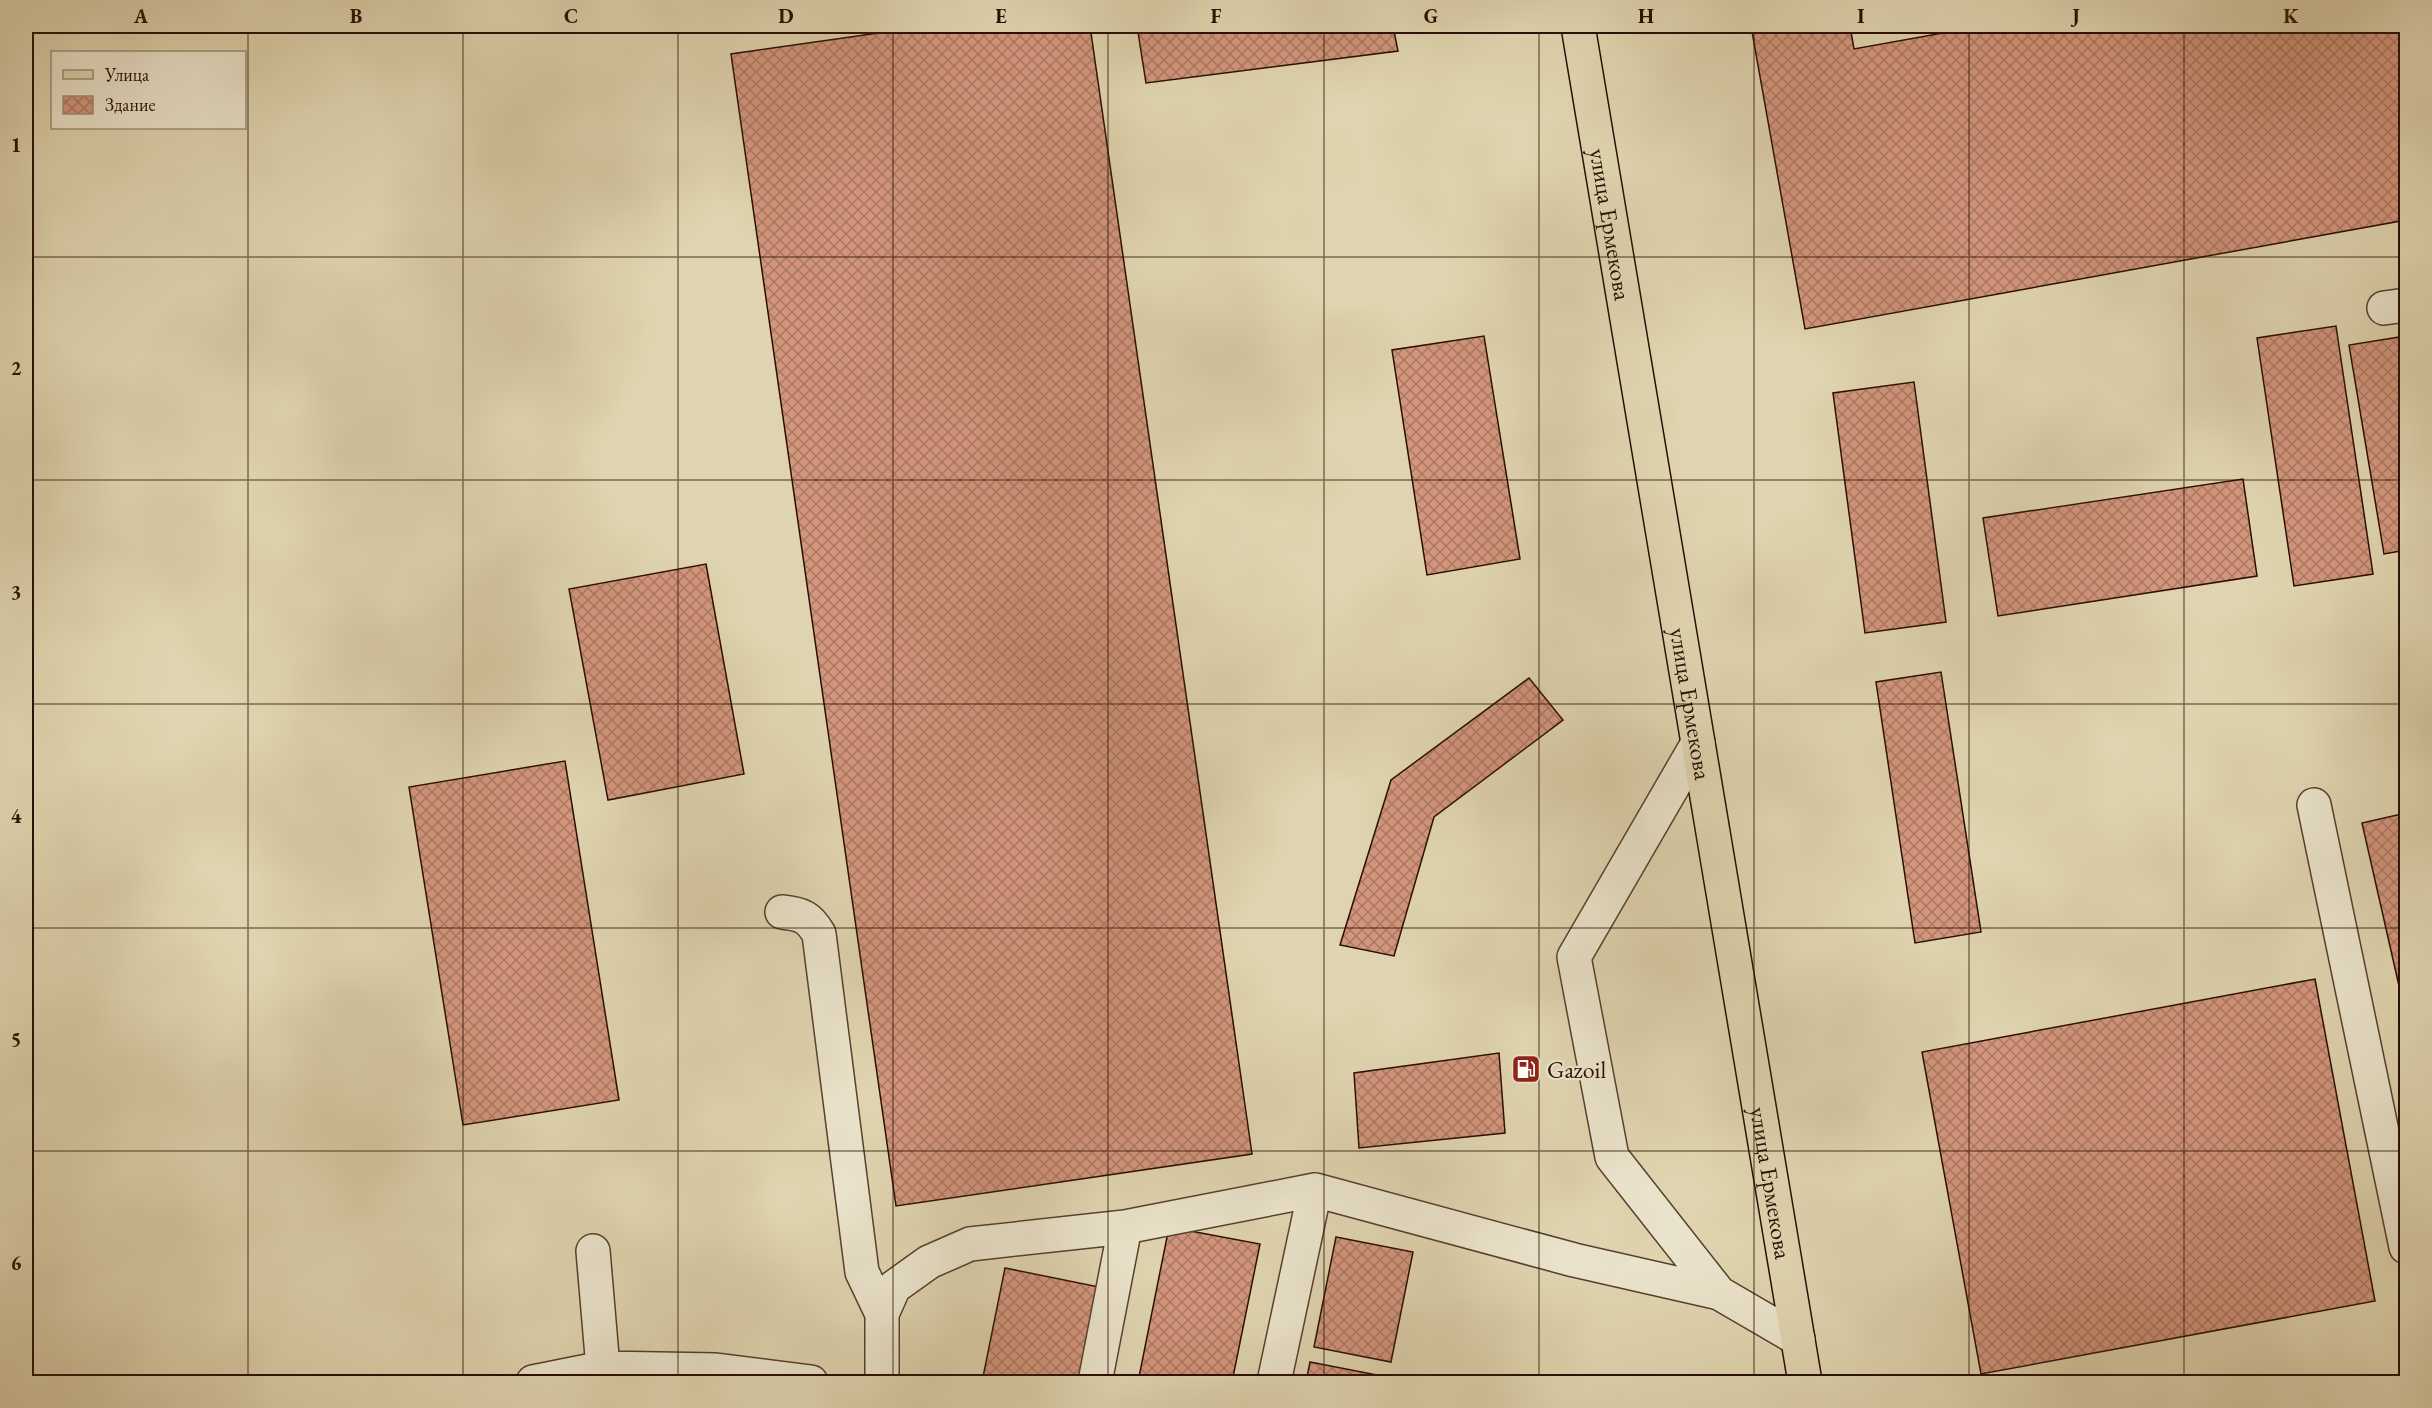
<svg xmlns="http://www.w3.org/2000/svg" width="2432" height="1408" viewBox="0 0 2432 1408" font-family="'EB Garamond',serif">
  <defs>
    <pattern id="building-cross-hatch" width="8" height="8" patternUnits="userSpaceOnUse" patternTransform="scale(1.5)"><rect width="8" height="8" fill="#d3957c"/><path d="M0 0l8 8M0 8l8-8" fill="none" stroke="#ab7863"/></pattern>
  </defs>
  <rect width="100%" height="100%" fill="#dfd4af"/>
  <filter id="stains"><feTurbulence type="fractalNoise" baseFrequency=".00333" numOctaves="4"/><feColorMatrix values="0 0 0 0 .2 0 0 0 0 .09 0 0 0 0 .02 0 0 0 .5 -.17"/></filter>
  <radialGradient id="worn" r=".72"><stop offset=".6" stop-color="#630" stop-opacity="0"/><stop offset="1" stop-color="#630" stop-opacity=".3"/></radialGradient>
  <!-- building -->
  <path fill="url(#building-cross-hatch)" stroke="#290e03" stroke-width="1.5" d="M928 26H1090L1252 1154 896 1206 731 54Z
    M1137 26H1393L1398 51 1146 83Z
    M1751 26H1850L1854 49 1982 26H2406V220L1805 329Z
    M2336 326 2373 574 2294 586 2257 338Z
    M1484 336 1520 559 1427 575 1392 350Z
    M2406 336V550L2384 554 2349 345Z
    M1914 382 1946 622 1865 633 1833 393Z
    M2243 479 2257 576 1998 616 1983 518Z
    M706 564 744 774 608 800 569 589Z
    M1941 672 1981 932 1915 943 1876 682Z
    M1529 678 1563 720 1434 817 1394 956 1340 945 1391 780Z
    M565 761 619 1100 463 1125 409 787Z
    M2406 813V998L2402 999 2362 823Z
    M2315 979 2375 1301 1981 1374 1922 1052Z
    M1499 1053 1505 1133 1359 1148 1354 1073Z
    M1169 1227 1260 1244 1232 1382H1138Z
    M1336 1237 1413 1252 1391 1362 1314 1347Z
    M1005 1268 1109 1289 1090 1382H982Z
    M1310 1362 1403 1380 1402 1382H1306Z"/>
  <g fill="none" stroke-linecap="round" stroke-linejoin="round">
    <!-- minor casing -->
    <g stroke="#56402e" stroke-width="36">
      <path id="minor" d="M2384 308 2406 305
        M1698 743 1574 957 1612 1157 1719 1293 1798 1339
        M2314 805 2406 1247
        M782 912C802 914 809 917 819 934L862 1272 882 1314
        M593 1251 603 1368
        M533 1382 603 1368 716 1370 811 1382
        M882 1382V1314L894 1287 929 1262 970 1244 1125 1227
        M1095 1382 1125 1227 1315 1190 1574 1260 1719 1293
        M1274 1382 1315 1190"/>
    </g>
    <!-- major casing -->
    <g stroke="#290e03" stroke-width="36">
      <g id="major">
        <path id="s1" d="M1578 26 1805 1382"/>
      </g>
    </g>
    <!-- minor -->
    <use href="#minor" stroke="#eae3cb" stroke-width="33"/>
    <!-- major -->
    <use href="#major" stroke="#dfd4af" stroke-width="33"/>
  </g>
  <!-- grid -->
  <path fill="none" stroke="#290e03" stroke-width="1.5" stroke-opacity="0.55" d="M248 26V1382M463 26V1382M678 26V1382M893 26V1382M1108 26V1382M1324 26V1382M1539 26V1382M1754 26V1382M1969 26V1382M2184 26V1382M26 257H2406M26 480H2406M26 704H2406M26 928H2406M26 1151H2406"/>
  <!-- icons -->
  <defs>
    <g id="fuel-square" transform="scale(1.5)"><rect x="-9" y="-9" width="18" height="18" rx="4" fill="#8f2418" stroke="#eae3cb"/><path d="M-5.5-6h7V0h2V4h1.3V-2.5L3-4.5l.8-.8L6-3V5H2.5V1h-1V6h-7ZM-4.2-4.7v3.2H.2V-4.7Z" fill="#fff"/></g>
  </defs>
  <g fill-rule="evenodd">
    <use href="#fuel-square" x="1526" y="1069"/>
  </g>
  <g text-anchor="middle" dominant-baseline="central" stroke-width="4.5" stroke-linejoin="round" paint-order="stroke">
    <!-- street labels -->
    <g font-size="24" fill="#290e03" stroke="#eae3cb">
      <text stroke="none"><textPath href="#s1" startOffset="201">улица Ермекова</textPath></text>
      <text stroke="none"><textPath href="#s1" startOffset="687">улица Ермекова</textPath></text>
      <text stroke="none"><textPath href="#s1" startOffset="1173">улица Ермекова</textPath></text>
    </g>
    <!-- poi labels -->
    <g font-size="24" fill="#290e03" stroke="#eae3cb" text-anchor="start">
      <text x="1547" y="1069">Gazoil</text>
    </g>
  </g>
  <!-- margin -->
  <rect width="2432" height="1408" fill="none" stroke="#dfd4af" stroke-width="66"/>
  <!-- legend -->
  <rect x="51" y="51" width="195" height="78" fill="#eae3cb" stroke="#9d8e7b" stroke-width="1.5"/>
  <rect x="63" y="70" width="30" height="9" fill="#dfd4af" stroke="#9d8e7b" stroke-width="1.5"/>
  <text x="105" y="81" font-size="18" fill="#290e03">Улица</text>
  <rect x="63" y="96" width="30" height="18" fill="url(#building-cross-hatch)" stroke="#9d8e7b" stroke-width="1.5"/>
  <text x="105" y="111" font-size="18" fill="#290e03">Здание</text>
  <rect x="33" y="33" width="2366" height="1342" fill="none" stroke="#290e03" stroke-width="2"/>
  <g font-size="20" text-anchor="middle" font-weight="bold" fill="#290e03">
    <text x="141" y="23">A</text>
    <text x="356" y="23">B</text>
    <text x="571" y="23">C</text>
    <text x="786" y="23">D</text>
    <text x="1001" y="23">E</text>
    <text x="1216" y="23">F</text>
    <text x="1431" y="23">G</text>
    <text x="1646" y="23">H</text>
    <text x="1861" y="23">I</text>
    <text x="2076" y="23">J</text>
    <text x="2291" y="23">K</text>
    <text x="16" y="152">1</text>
    <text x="16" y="375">2</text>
    <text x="16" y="599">3</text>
    <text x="16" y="823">4</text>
    <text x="16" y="1046">5</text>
    <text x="16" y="1270">6</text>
  </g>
  <rect width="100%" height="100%" filter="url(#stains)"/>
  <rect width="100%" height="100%" fill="url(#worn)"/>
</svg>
